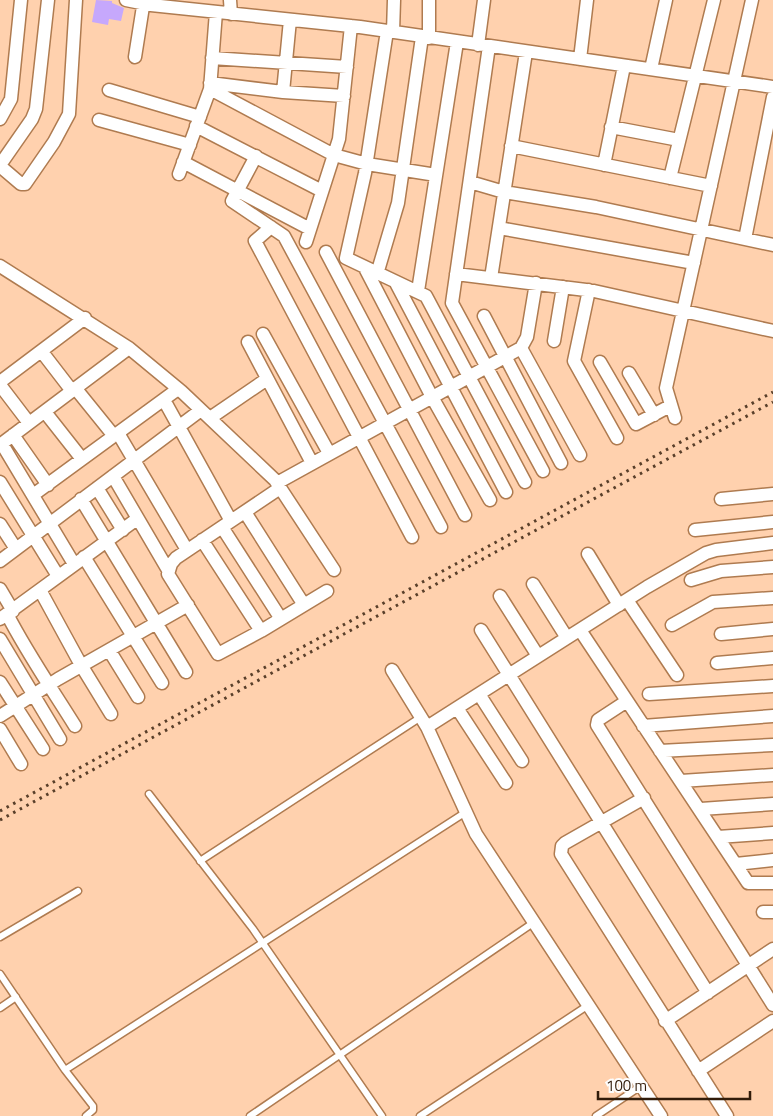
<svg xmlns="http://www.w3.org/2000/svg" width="773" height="1116" viewBox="0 0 773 1116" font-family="'Titillium Web',sans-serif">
  <rect width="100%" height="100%" fill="#ffd1ae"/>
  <!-- building -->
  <path fill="#c6a8fc" d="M96 0 112 1V3L124 8 121 21 109 19 108 25 92 22Z"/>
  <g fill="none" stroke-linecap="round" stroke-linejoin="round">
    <!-- service casing -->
    <g stroke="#af7b50" stroke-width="9">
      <path id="service" d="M149 794 253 929 382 1116
        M200 861 421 717
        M0 937 78 891
        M0 974 65 1070 93 1106V1110L86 1116
        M0 1008 16 997
        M65 1070 466 812
        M250 1116 533 923
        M420 1116 587 1006
        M596 1116 641 1086"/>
    </g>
    <!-- minor casing -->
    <g stroke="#af7b50" stroke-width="15">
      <path id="minor" d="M126 0 151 5 360 27 773 87
        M230 0 231 14
        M387 31 365 173 346 258 426 296 525 482
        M393 32 394 0
        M429 38V0
        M478 45 484 0
        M489 46 452 303 543 471
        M135 57 144 0
        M212 58 347 67
        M580 59 587 0
        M651 69 666 0
        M210 83 283 92 344 96
        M210 89 334 155 367 164 436 175
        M109 90 200 117
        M283 92 290 20
        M0 119 11 99 21 0
        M99 120 190 145
        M196 126 322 191
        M611 127 679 140
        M511 146 711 186
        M256 156 232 201 284 236 441 527
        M183 162 310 229
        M0 165 32 119 36 109 48 0
        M604 165 624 66
        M0 166 21 184H25L54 142 69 114 76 0
        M179 174 210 89 216 12
        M670 178 714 0
        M470 182 504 192 596 207 773 245
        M271 227 255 241 412 537
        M499 228 694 263
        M745 239 773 97
        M306 242 339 139 351 26
        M326 252 465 515
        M0 266 129 348 181 391 275 480 334 570
        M365 268 432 397 490 500
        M377 274 398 203 422 37
        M456 274 594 291 773 331
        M491 278 526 52
        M396 283 506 492
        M589 290 574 361 617 438
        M418 291 457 42
        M484 316 561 463
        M263 334 329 453
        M554 341 563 287
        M248 342 312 463
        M521 348 580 455
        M42 352 72 391
        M600 362 636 424 670 406
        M629 373 654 415
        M0 382 85 318
        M0 385 29 423
        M76 389 114 436
        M164 400 231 521
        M45 412 82 459
        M210 418 267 379
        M675 418 666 388 752 0
        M118 433 187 550
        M13 435 48 485
        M2 444 74 564
        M0 445 129 348
        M113 476 168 570
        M0 482 58 576
        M277 483 521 348 527 337 536 283
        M97 488 123 530
        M280 488 176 558 171 564 168 574 218 654 261 631 327 591
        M33 495 178 389
        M81 499 186 672
        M721 499 773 494
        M245 512 304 605
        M0 524 16 549
        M222 527 281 619
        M695 530 773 522
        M202 540 261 631
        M588 554 619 605
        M84 557 162 683
        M0 561 201 410
        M691 580 721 571 773 567
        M533 584 567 638
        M0 589 13 611
        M40 590 81 665 111 714
        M500 596 538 656
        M627 600 677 675
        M7 614C27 653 52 689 75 726
        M0 619 137 519
        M672 625 713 602 773 598
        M481 630 708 993
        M580 630 748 883H773
        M721 634 773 629
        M0 639 60 739
        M109 650 138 697
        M717 663 773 658
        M392 670 427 727 476 834 661 1116
        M0 682 43 749
        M479 694 522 761
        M649 694 773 686
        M627 701 598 720 597 725 773 1005
        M457 708 506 783
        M0 716 58 679 188 605
        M643 726 773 716
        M427 727 647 587 706 553 716 550 773 543
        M0 729 21 764
        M660 751 773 745
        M681 781 773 775
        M644 798 565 843 562 846 561 854 727 1116
        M701 809 773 804
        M718 837 773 833
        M736 864 773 860
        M763 912H773
        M665 1021 773 949
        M698 1071 773 1021"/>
    </g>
    <!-- service -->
    <use href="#service" stroke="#fff" stroke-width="6"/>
    <!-- minor -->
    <use href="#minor" stroke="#fff" stroke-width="12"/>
    <!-- rail -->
    <path stroke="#593f2a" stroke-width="3" stroke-dasharray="2.5 5" stroke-linecap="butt" d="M0 811 773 392
      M0 820 773 402"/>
  </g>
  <!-- scale -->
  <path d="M598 1091v8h152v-8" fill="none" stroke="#311c0a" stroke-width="2.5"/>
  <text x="606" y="1091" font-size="15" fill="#311c0a" stroke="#fdfdfd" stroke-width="4" paint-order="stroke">100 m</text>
</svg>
